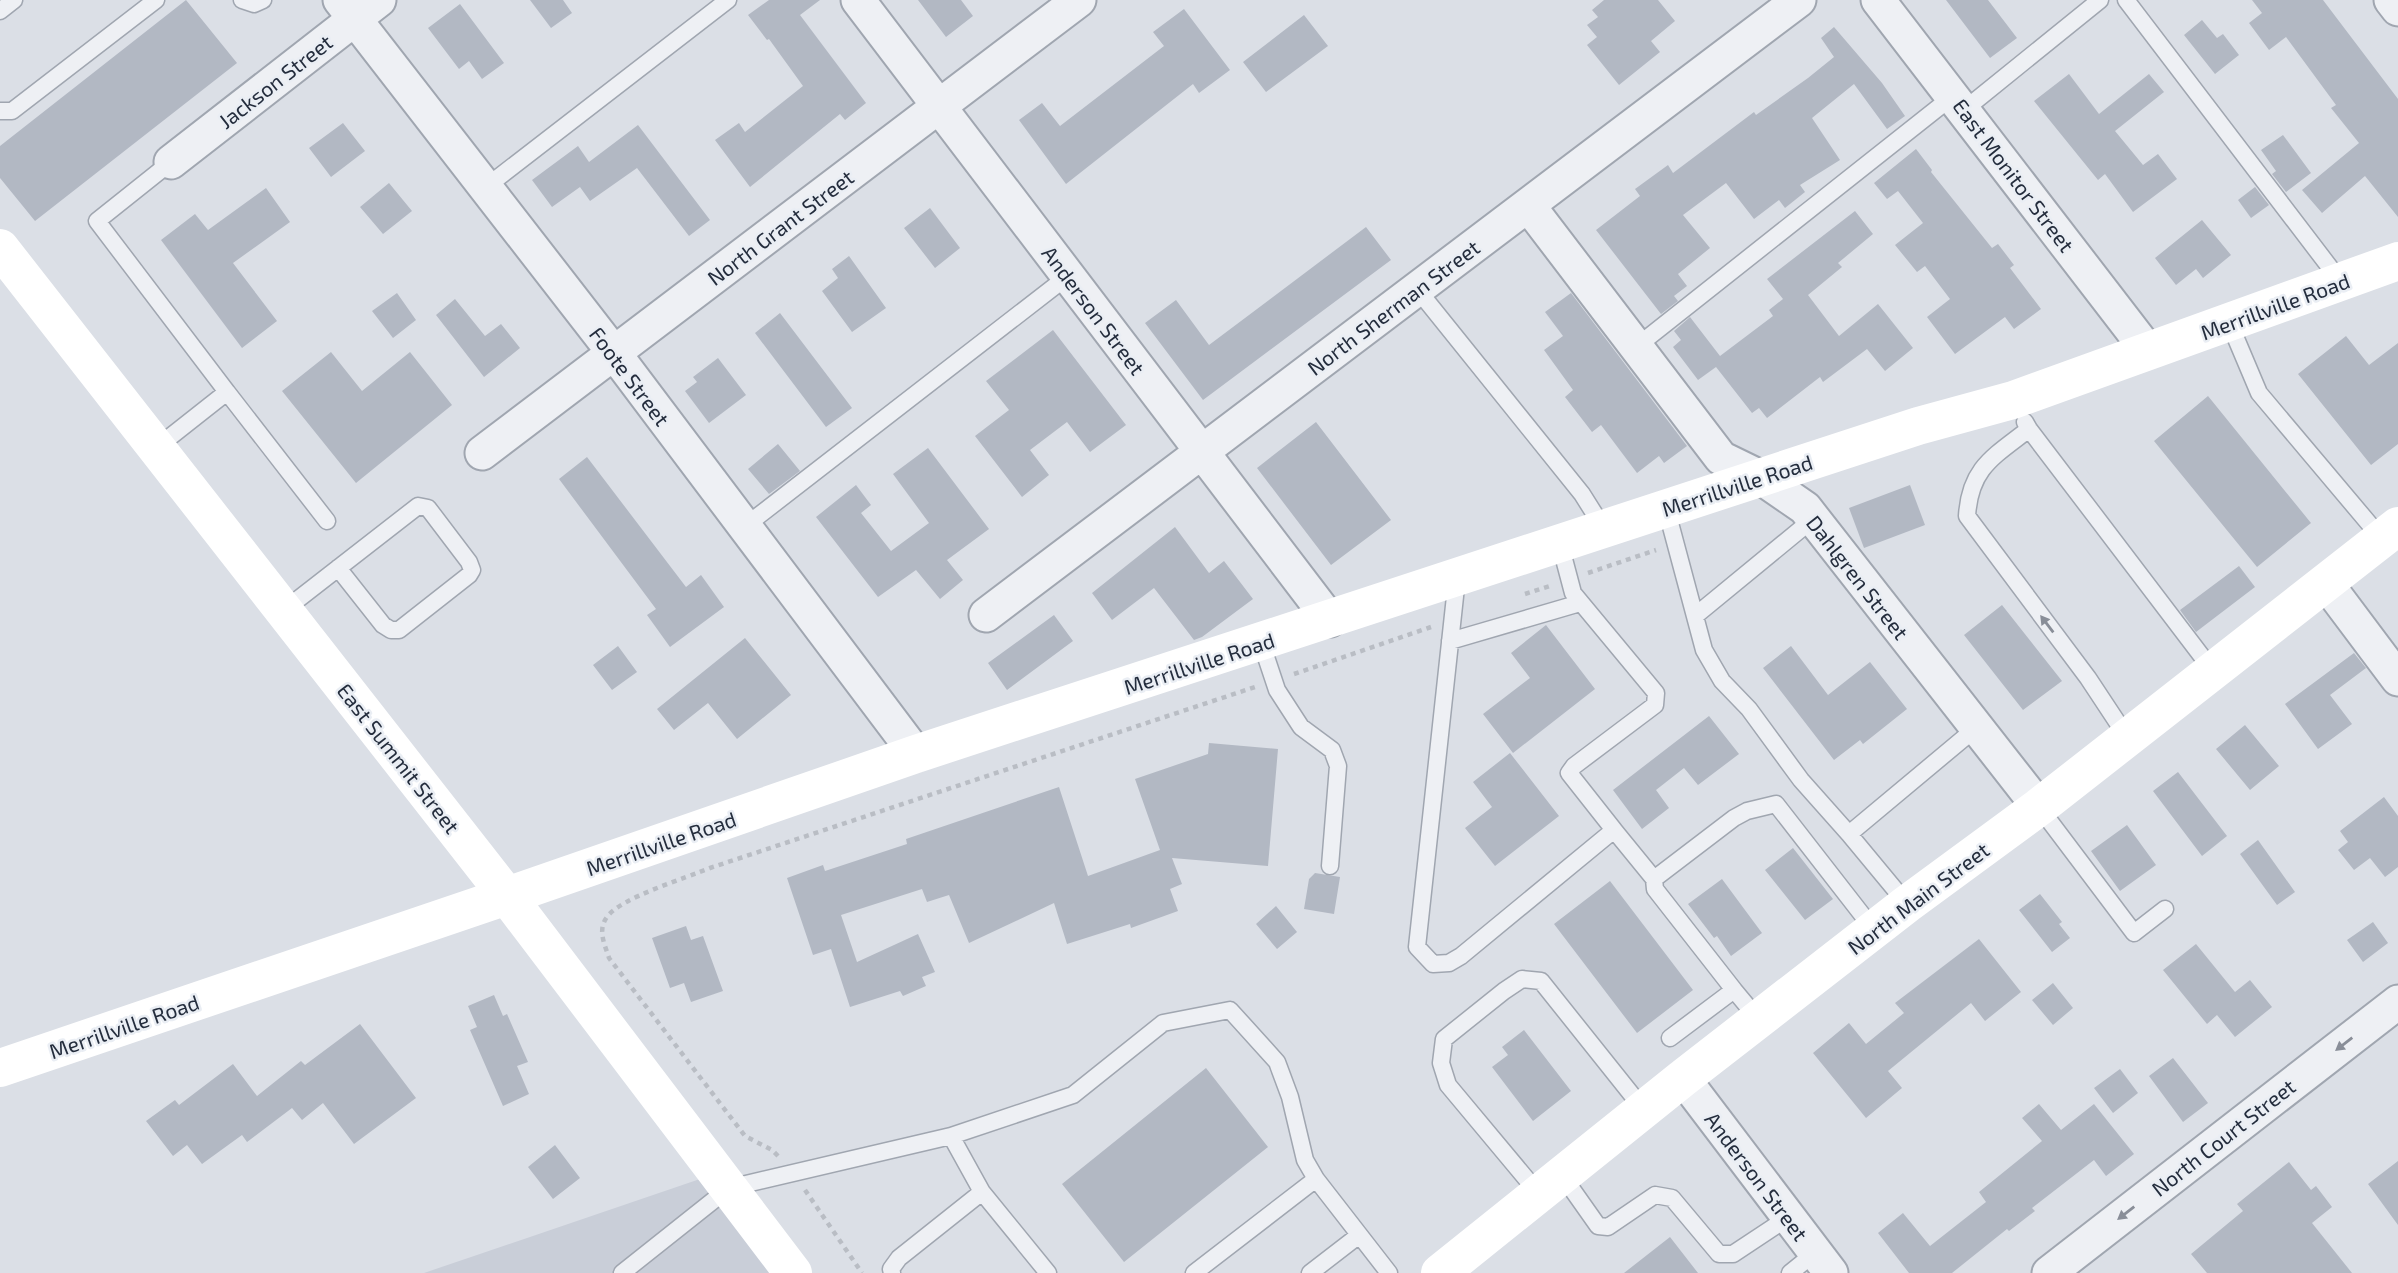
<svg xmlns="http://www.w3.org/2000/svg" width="2398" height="1273" viewBox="0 0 2398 1273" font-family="'Exo 2',sans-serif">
  <rect width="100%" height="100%" fill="#dbdfe6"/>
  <!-- built -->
  <path fill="#c9ced8" d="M700 1179 771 1273H424Z"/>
  <!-- building -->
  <path fill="#b2b8c3" d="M186 0 237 63 35 221 0 178V146Z
    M530 0H563L572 13 551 28Z
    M769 0H820L800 15 866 103 845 120 840 114 750 187 715 140 739 123 745 132 803 86 769 39 767 40 748 15Z
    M918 0H961L973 16 946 37Z
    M1604 0H1658L1675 21 1651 41 1660 52 1619 85 1587 45 1597 37 1587 25 1598 17 1592 10Z
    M1946 0H1988L2017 38 1990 58Z
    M2252 0H2323L2398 99V217L2365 176 2322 213 2302 190 2359 143 2331 108 2336 105 2286 37 2269 50 2249 23 2262 13Z
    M460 4 504 63 482 79 469 61 459 69 428 28Z
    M1184 9 1230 70 1199 93 1193 84 1066 184 1019 120 1042 103 1060 126 1164 46 1153 32Z
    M1304 15 1328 46 1266 92 1243 62Z
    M2202 20 2217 38 2223 34 2239 55 2215 74 2184 35Z
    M1834 27 1882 83 1905 116 1887 129 1854 84 1812 118 1840 160 1800 185 1805 192 1785 208 1779 200 1754 219 1726 183 1683 215 1710 248 1678 274 1687 286 1674 296 1678 301 1661 314 1596 230 1640 196 1635 189 1668 165 1673 173 1754 112 1756 115 1808 78 1834 57 1821 38Z
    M2069 74 2099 114 2149 74 2164 92 2115 131 2143 165 2158 154 2177 179 2133 212 2105 174 2098 180 2034 101Z
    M343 123 365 151 331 177 309 148Z
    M638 125 710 220 689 236 637 168 590 201 580 187 552 207 532 180 578 146 589 162Z
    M2283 135 2311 173 2286 192 2272 174 2276 171 2261 150Z
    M1916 149 1932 170 1931 172 1992 248 1998 244 2014 265 2010 268 2041 309 2014 329 2005 317 1955 354 1927 317 1950 299 1925 266 1917 272 1895 245 1923 223 1898 191 1887 199 1874 183Z
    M389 183 412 211 383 234 360 207Z
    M2255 187 2269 205 2251 218 2238 200Z
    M266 188 290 222 233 263 277 321 242 348 161 240 195 214 208 230Z
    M930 208 960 248 935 268 904 228Z
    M1855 211 1873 234 1838 263 1842 267 1808 295 1839 336 1878 304 1913 348 1885 371 1867 349 1823 382 1820 377 1767 418 1759 408 1752 413 1716 367 1698 380 1673 347 1681 340 1674 331 1690 317 1720 356 1773 316 1769 310 1783 299 1767 279Z
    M2202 220 2231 255 2203 278 2196 269 2176 285 2155 258Z
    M1366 227 1391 260 1203 400 1145 323 1176 300 1209 345Z
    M849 256 886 308 852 332 822 291 838 278 832 269Z
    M397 293 416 320 393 338 372 311Z
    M1571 293 1687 446 1664 463 1659 456 1637 473 1601 425 1592 432 1565 397 1573 390 1544 350 1563 336 1545 312Z
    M455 299 485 336 501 324 520 348 484 377 436 315Z
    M780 313 852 408 826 427 755 333Z
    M1053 330 1126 425 1090 452 1067 422 1030 450 1049 475 1022 497 975 436 1009 410 986 381Z
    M2346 336 2369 365 2398 343V444L2371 465 2298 374Z
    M331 352 362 391 410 352 452 405 356 483 282 391Z
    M718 358 746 395 709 423 685 391 697 382 693 377Z
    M2208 396 2311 523 2257 567 2154 441Z
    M1316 422 1391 520 1331 565 1257 468Z
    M778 444 800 471 769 494 748 469Z
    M928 448 989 529 947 560 963 580 940 599 916 570 878 597 816 517 856 485 871 505 861 513 891 551 929 523 893 474Z
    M587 457 686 587 701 575 724 607 670 647 647 615 656 609 559 479Z
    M1910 485 1925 525 1864 548 1849 508Z
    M1175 527 1209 573 1224 561 1253 599 1202 637 1194 640 1154 588 1112 620 1092 593Z
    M2239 566 2255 587 2196 632 2180 610Z
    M2002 605 2062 681 2023 710 1964 635Z
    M1054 615 1073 641 1007 690 988 663Z
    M1546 625 1595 689 1513 753 1483 714 1530 678 1511 653Z
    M745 638 791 695 737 739 708 703 674 730 657 709Z
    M618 646 637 672 612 690 593 665Z
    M1791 646 1828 695 1870 662 1907 709 1863 744 1860 740 1834 760 1763 668Z
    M2354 653 2366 668 2330 695 2352 724 2318 749 2285 704Z
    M1709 716 1739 754 1698 785 1684 768 1656 790 1669 808 1642 829 1613 790Z
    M2245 725 2279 766 2250 790 2216 749Z
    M1209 743 1278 749 1268 866 1172 858 1182 884 1170 889 1178 911 1131 928 1130 924 1067 944 1054 903 969 943 949 895 927 902 922 889 841 915 857 962 918 934 935 972 922 977 926 986 903 996 900 991 850 1007 831 949 813 955 787 878 823 865 825 871 907 844 906 839 1059 787 1088 876 1160 850 1135 779 1208 754Z
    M1510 753 1559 816 1495 866 1465 828 1492 807 1473 782Z
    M2178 772 2227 836 2202 856 2153 791Z
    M2384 797 2398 816V867L2385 877 2370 858 2354 870 2338 850 2348 842 2340 831Z
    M2127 825 2156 865 2120 891 2091 851Z
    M2258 840 2295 892 2277 905 2240 854Z
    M1793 848 1833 899 1805 920 1765 870Z
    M1315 873 1340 877 1334 914 1304 909 1309 879Z
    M1722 879 1762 933 1731 956 1717 936 1714 938 1688 904Z
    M1610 881 1693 990 1637 1033 1554 924Z
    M2040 894 2062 922 2059 924 2070 938 2052 952 2019 910Z
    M1276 906 1297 932 1277 949 1256 924Z
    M2373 922 2388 943 2363 962 2347 940Z
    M686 926 691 940 703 936 723 991 691 1002 684 983 670 988 652 938Z
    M1979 939 2021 992 1985 1021 1971 1003 1888 1071 1902 1088 1866 1118 1813 1053 1849 1023 1866 1044 1904 1013 1895 1003Z
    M2196 944 2235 992 2250 980 2272 1007 2235 1037 2217 1015 2207 1024 2163 970Z
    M2053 983 2073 1008 2053 1025 2032 1000Z
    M494 995 503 1016 507 1014 528 1062 517 1066 529 1094 503 1106 470 1030 477 1027 468 1006Z
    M360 1024 416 1098 354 1144 323 1103 302 1120 292 1108 247 1142 242 1135 202 1164 187 1145 173 1156 146 1121 175 1100 179 1105 233 1064 257 1096 301 1061 305 1065Z
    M1524 1030 1571 1091 1533 1121 1492 1067 1508 1055 1502 1047Z
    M2173 1058 2208 1103 2183 1122 2149 1076Z
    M1206 1068 1268 1147 1124 1262 1062 1184Z
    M2120 1069 2138 1093 2113 1113 2094 1088Z
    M2039 1104 2061 1130 2094 1104 2134 1154 2106 1176 2094 1160 2032 1208 2035 1211 2009 1231 2007 1229 1952 1273H1909L1878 1233 1903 1213 1930 1246 1986 1202 1979 1192 2042 1141 2022 1118Z
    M555 1145 580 1178 553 1199 528 1167Z
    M2398 1161V1225L2368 1184Z
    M2289 1162 2311 1190 2316 1186 2332 1207 2312 1223 2352 1273H2207L2191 1254 2243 1211 2237 1204Z
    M1670 1237 1698 1273H1624Z"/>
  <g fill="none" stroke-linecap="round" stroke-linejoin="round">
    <!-- lane casing -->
    <g stroke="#a0a6b0" stroke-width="19">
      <path id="lane" d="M242 0 254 4 263 0
        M2126 0 2341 282
        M0 11 14 0
        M1964 110 2100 0
        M0 111H12L156 0
        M171 162 97 221 227 392
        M486 187 728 0
        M1417 289 1582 494 1604 529
        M2229 322 2259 393 2382 539
        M1636 347 1953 96
        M2025 422 2029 429 2213 671
        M2029 429C1993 457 1970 468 1967 516L2088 678 2127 737
        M156 448 227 392 327 521
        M1666 508 1704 650 1722 681 1749 709 1801 780 1849 834
        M744 527 1068 276
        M1560 544 1573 593 1656 693 1655 705 1574 766 1569 773 1614 830
        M1457 578 1417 947 1433 964 1449 963 1461 956 1614 830 1654 879 1655 889 1734 990
        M283 611 418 506 428 508 469 562 472 570 469 575 399 630H391L383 625 338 568
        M1695 616 1813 519
        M1450 641 1580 603
        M1261 642 1277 690 1301 727 1332 750 1338 766 1330 866
        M2039 807 2134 933 2165 909
        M1654 879 1734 818 1747 811 1776 804 1874 930
        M1907 904 1849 834 1976 728
        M1670 1038 1734 990 1759 1020
        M951 1136 982 1192 1048 1273
        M1562 1175 1598 1226 1608 1227 1655 1195 1672 1198 1719 1254H1733L1789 1217
        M1539 1194 1448 1085 1441 1063 1444 1039 1504 991 1522 979 1541 981 1644 1110
        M622 1273 729 1188 951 1136 1073 1095 1163 1023 1230 1010 1277 1062 1290 1097 1305 1160 1316 1179 1389 1273
        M892 1273 891 1269 899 1258 982 1192
        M1194 1273 1316 1179
        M1310 1273 1358 1236
        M1790 1273 1816 1252"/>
    </g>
    <!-- street casing -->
    <g stroke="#a0a6b0" stroke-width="37">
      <path id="street" d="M340 0 614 353 916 754
        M858 0 1330 620
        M1878 0 2148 351
        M2391 0 2398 9
        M171 162 379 0
        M1528 205 1721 458 1760 477 1805 508 2039 807
        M482 453 1079 0
        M2326 583 2398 679
        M986 615 1799 0
        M1683 1078 1831 1273
        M2049 1273 2398 1002"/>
    </g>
    <!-- path -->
    <path stroke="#b9bdc4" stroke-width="4.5" stroke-dasharray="5 5" stroke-linecap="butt" d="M1588 573 1656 550
      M1525 594 1550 586
      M1294 674 1431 627
      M778 1156 772 1150 745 1136 609 958C605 945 597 930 607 917 620 898 686 878 710 868L1255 687
      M805 1190 862 1273"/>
    <!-- lane -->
    <use href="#lane" stroke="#eef0f4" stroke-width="16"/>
    <!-- street -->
    <use href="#street" stroke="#eef0f4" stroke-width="33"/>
    <!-- secondary -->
    <path stroke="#fff" stroke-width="38" d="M0 248 507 896 793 1273
      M0 1068 507 896 916 754 1918 426 2013 400 2398 261
      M1440 1273 1683 1078 1907 904 2039 807 2398 526"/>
  </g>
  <!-- one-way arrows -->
  <defs><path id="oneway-solid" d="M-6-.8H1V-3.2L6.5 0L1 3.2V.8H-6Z" transform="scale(1.75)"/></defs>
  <g fill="#898e98">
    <use href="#oneway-solid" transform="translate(2047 624) rotate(-127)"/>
    <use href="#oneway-solid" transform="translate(2344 1044) rotate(142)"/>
    <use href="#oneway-solid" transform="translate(2126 1213) rotate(142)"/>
  </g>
  <g text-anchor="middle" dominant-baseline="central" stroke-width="5" stroke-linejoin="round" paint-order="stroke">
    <!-- street labels -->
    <g font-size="21" fill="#242d3d" stroke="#eaeef4">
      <text transform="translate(275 81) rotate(-38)">Jackson Street</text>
      <text transform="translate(2014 175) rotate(53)">East Monitor Street</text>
      <text transform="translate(780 227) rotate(-37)">North Grant Street</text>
      <text transform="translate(2275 306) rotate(-20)">Merrillville Road</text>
      <text transform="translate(1393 307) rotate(-37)">North Sherman Street</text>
      <text transform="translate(1094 310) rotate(53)">Anderson Street</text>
      <text transform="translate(630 376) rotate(53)">Foote Street</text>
      <text transform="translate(1737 485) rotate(-18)">Merrillville Road</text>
      <text transform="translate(1858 577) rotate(52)">Dahlgren Street</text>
      <text transform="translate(1199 663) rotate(-18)">Merrillville Road</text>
      <text transform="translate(399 758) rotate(52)">East Summit Street</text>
      <text transform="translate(661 843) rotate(-19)">Merrillville Road</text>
      <text transform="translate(1918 898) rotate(-37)">North Main Street</text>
      <text transform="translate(124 1026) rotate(-19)">Merrillville Road</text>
      <text transform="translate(2223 1137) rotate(-38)">North Court Street</text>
      <text transform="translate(1757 1176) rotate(53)">Anderson Street</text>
    </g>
  </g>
</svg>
